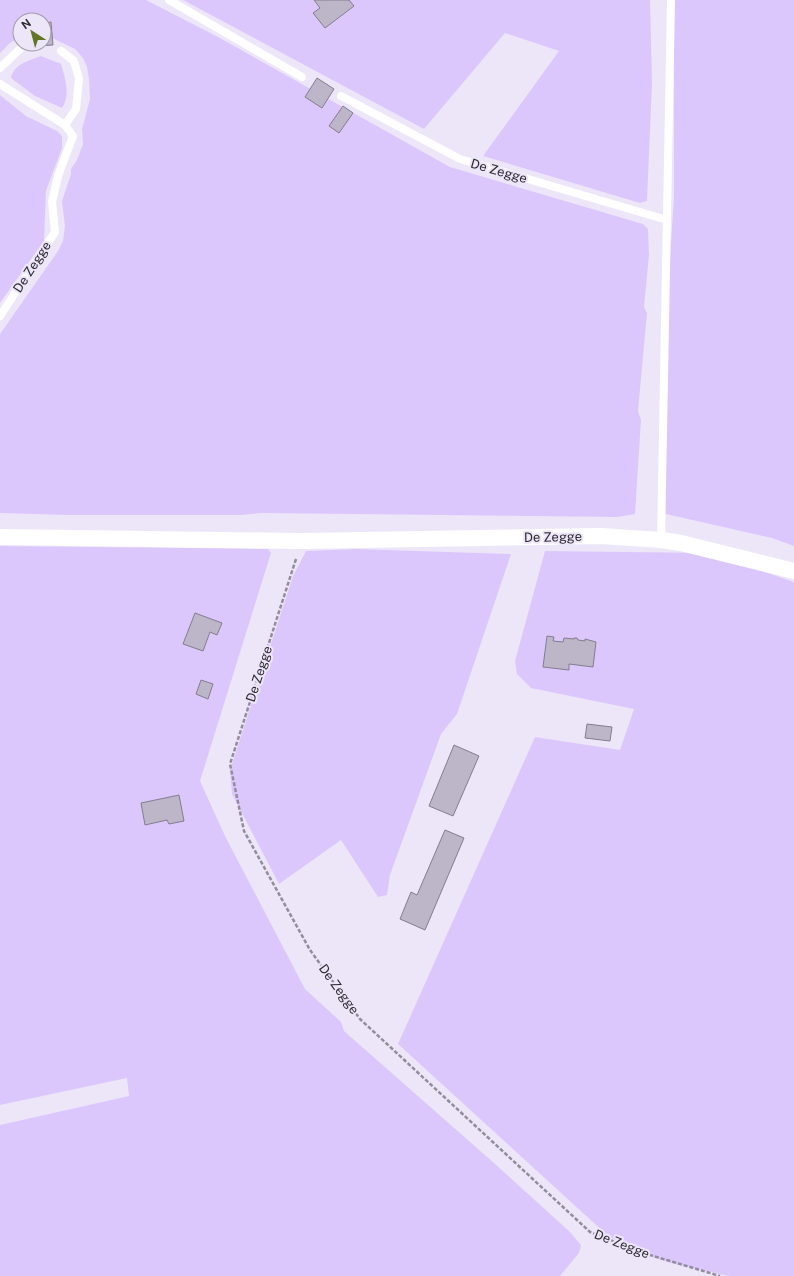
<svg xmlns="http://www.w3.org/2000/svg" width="794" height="1276" viewBox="0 0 794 1276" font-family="'Public Sans',sans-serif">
  <rect width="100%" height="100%" fill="#ede6f9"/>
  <!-- green -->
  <path fill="#dcc7fd" d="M0 0H146L218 37 450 167 643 224 648 229 649 255 644 307 647 313 638 411 641 420 635 514 617 517 260 513 242 515H67L0 513V334L58 251 63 241 65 226 62 201 71 174V169L77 160 83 144 82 129 90 99 89 79 87 67 83 58 75 49 48 36 44 35V20H20V39L11 42 0 53Z
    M183 0H650L652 83 647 201 640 203 483 156 559 51 505 33 424 129Z
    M673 0H794V546L772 538 666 514 659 506 660 411 674 197V11Z
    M41 56 61 64C65 78 71 95 62 108L35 96 11 78C14 64 28 61 41 56Z
    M0 95 26 116 57 131 62 136V148L46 191 44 241 0 303Z
    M0 546 268 549 271 553 200 781 226 838 305 989 341 1022 344 1031 494 1163 569 1231 581 1245 579 1253 560 1276H0V1125L129 1096 127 1078 0 1105Z
    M355 549 511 554 457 714 441 734 390 875 387 895 378 897 341 840 279 884 232 794 230 770 293 576 306 551Z
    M545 551 709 553 794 582V1276H729L671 1263 628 1249 606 1234 398 1044 535 737 620 750 634 709 531 688 517 674 515 661Z"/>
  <!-- building -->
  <path fill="#bdb6c8" stroke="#837d8e" d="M314 0H349L354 6 325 28 313 13 320 8Z
    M51 22 53 45 36 46V44H44V23Z
    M317 78 334 89 322 108 305 97Z
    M343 106 353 113 339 133 329 126Z
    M195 613 222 623 217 635 210 632 203 651 183 644Z
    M547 636 554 637 553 641 563 642 564 638 574 639V638H577L578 640 585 641V639L596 642 593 667 569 664V670L543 667Z
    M201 680 213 684 208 699 196 694Z
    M587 724 612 727 610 741 585 738Z
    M454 745 479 756 453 816 429 806Z
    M179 795 184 821 169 824 167 820 145 825 141 803Z
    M445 830 464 838 425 930 400 919 411 892 417 895Z"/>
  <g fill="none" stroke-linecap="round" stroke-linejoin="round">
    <!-- path -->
    <path stroke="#928d9a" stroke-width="2.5" stroke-dasharray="4 2" stroke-linecap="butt" d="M296 559 230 764 244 831 310 950 360 1019 590 1232 640 1252 720 1276"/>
    <!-- service -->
    <path stroke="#fff" stroke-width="8" d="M169 0 302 77
      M0 68 22 47
      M0 84 65 125 76 109 79 79 74 61 61 51
      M341 96 460 159 667 220
      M0 316 55 232 52 202 58 176 73 136 65 125
      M661 540 671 0"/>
    <!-- minor -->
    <path stroke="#fff" stroke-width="16" d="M0 537 301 541 601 536 661 540 681 543 794 571"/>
  </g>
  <g text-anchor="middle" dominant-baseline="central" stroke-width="4" stroke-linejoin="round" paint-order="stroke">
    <!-- street labels -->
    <g font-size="13" fill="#2d2b32" stroke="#ede6f9">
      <text transform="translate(499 171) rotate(16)">De Zegge</text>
      <text transform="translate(32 267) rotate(-57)">De Zegge</text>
      <text transform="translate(553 537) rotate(-1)">De Zegge</text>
      <text transform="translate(259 674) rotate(-72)">De Zegge</text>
      <text transform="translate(339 989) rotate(54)">De Zegge</text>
      <text transform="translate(622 1244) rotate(21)">De Zegge</text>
    </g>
  </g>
  <!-- north arrow -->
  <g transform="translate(32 32) rotate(324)"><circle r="19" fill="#ede6f9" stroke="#a09ba9"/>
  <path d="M0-3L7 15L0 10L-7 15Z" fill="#627626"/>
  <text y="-6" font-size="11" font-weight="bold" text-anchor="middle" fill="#2d2b32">N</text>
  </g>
</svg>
